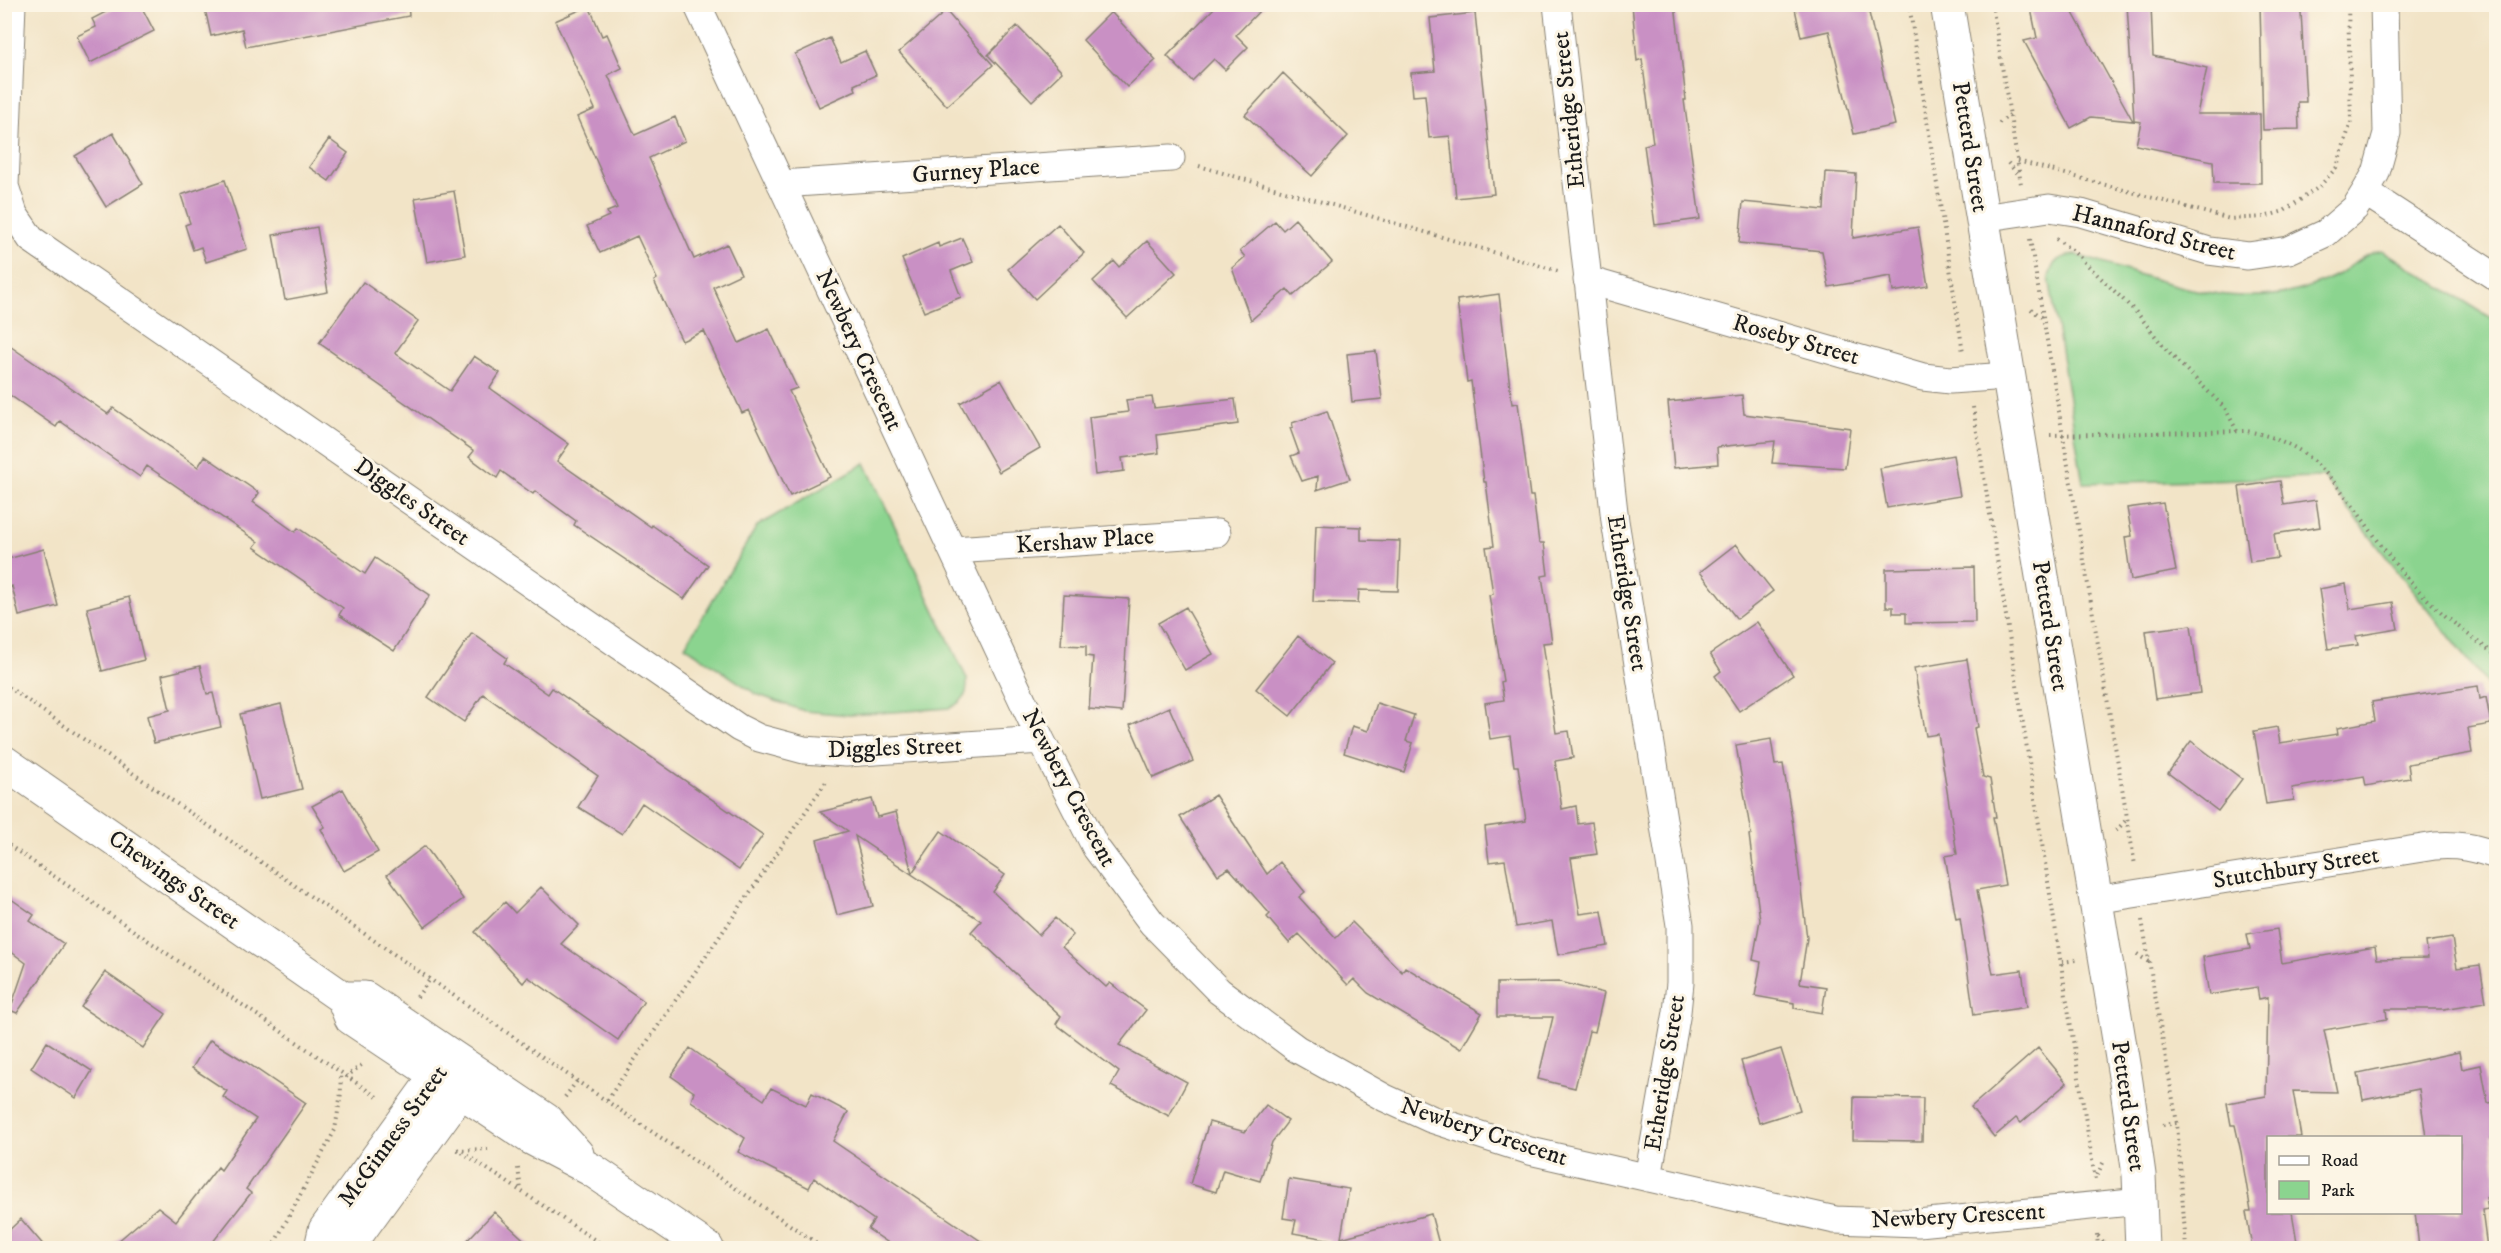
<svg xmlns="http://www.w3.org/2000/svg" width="2501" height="1253" viewBox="0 0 2501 1253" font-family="'IM FELL DW Pica',serif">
  <rect width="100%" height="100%" fill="#fcf5e5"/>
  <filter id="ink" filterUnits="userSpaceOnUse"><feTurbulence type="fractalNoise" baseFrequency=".0167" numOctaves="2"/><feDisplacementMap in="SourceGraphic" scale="12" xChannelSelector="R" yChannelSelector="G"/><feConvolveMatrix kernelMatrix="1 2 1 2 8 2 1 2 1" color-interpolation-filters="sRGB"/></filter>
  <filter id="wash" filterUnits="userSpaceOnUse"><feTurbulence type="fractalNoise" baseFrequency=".008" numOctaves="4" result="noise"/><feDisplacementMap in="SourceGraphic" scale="24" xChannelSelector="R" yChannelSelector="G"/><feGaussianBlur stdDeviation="1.35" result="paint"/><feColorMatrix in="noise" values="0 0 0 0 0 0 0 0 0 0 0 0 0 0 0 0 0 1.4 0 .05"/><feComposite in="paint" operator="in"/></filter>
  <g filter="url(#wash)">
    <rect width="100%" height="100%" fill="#f2e4c7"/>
    <!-- green -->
    <path fill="#8bd48f" stroke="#547856" stroke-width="1.5" d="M2382 250 2496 321V695L2323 477 2083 483 2049 277C2053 261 2059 256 2076 255 2149 276 2233 314 2309 287 2319 283 2332 278 2342 272 2356 263 2365 253 2382 250Z
      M865 463 967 679C968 695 964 701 950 708L850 715 804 711 756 694 685 646 757 526Z"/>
    <g id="blocks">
      <!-- building -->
      <path fill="#c990c4" d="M121 4H140L154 31 90 63 77 36 96 27 92 19Z
        M204 4H408L409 16 246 47 242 29 211 36Z
        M1218 4H1266L1236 35 1248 47 1225 70 1214 59 1192 81 1167 56Z
        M1632 4H1675L1686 100H1684L1700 219 1655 225 1644 145 1653 143 1642 59 1637 61Z
        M1794 4H1867L1895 125 1854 134 1829 31 1801 37Z
        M2030 4H2068L2133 121 2091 117 2071 128 2024 41 2037 38Z
        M2127 4H2151L2153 56 2207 68 2197 114H2260L2261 183H2214L2213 161 2136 145 2141 122 2134 121Z
        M2260 4H2296V12H2301L2306 102H2298L2299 129 2263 130Z
        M589 6 602 36 607 34 622 68 608 75 635 135 675 117 685 141 649 158 694 259 727 244 741 274 713 287 739 343 769 329 797 388 789 391 830 477 790 496 749 410 742 413 704 331 682 341 654 281 657 279 637 236 600 253 587 226 609 216 607 212 617 208 577 117 595 109 555 21Z
        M946 11 993 65 947 106 899 52Z
        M1111 12 1156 60 1127 87 1083 40Z
        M1475 13 1494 194 1456 198 1450 136 1429 138 1425 95 1413 96 1411 73 1435 71 1430 18Z
        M1017 26 1062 72 1032 101 988 55Z
        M830 38 841 62 865 51 876 75 854 85 856 90 819 107 795 54Z
        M1283 73 1348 136 1312 176 1245 115Z
        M113 133 143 184 106 207 75 156Z
        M329 139 348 153 329 181 309 167Z
        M1826 172 1856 174 1853 238 1918 227 1928 286 1893 292 1891 276 1829 287 1822 251 1739 243 1743 202 1824 210Z
        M225 180 247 249 206 262 201 247 193 250 185 225 190 223 181 195Z
        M454 191 465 255 427 262 415 198Z
        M1295 219 1332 262 1293 296 1287 289 1251 320 1232 268 1245 257 1240 251 1275 221 1283 230Z
        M1058 224 1084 253 1035 299 1008 269Z
        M317 227 328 292 285 300 273 235Z
        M962 238 973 262 951 271 961 297 924 312 902 259 938 243 939 247Z
        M1147 241 1176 273 1127 318 1093 281 1114 261 1119 267Z
        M363 282 418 321 395 353 450 391 474 356 500 373 490 388 569 444 557 461 651 527 652 525 708 565 684 599 574 525 576 521 535 491 533 494 501 471 497 478 469 457 474 451 319 343Z
        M1499 294 1512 404 1518 403 1530 496H1533L1539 543H1544L1548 575 1542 576 1552 642 1543 643 1556 733 1569 731 1573 758 1555 761 1562 809 1576 806 1578 824 1592 822 1597 854 1571 858 1580 914 1602 911 1608 946 1558 955 1552 921 1516 927 1505 860 1489 862 1485 827 1526 821 1518 766H1514L1510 736 1490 739 1485 703 1504 700 1501 682 1503 681 1489 595 1493 594 1486 547 1494 546 1486 482H1484L1471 381 1467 382 1457 300Z
        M4 342 108 414 113 408 198 467 205 456 259 493 253 502 295 532 298 528 365 574 375 558 430 595 394 651 339 615 343 608 254 547 258 542 147 466 140 477 60 421 56 427 4 391Z
        M1376 351 1382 399 1352 402 1347 354Z
        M1001 380 1040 448 999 472 960 403Z
        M1742 395 1744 414 1850 428 1845 468 1772 463 1775 441 1717 447 1718 464 1674 468 1668 402Z
        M1152 397 1154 408 1235 399 1238 424 1157 435 1159 453 1122 458 1124 471 1095 475 1089 417 1128 412 1126 400Z
        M1327 411 1350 479 1317 490 1318 476 1302 481 1291 456 1299 453 1290 428 1293 427 1292 423Z
        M1953 455 1960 496 1887 508 1880 468Z
        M2280 481 2284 505 2316 500 2320 527 2274 534 2278 558 2250 562 2239 487Z
        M2163 503 2176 571 2131 580 2125 537 2132 536 2127 508Z
        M1316 525 1361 527V540L1400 541 1398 591 1359 590 1358 603 1313 602Z
        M1736 544 1773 591 1737 619 1700 572Z
        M44 549 58 606 19 616 12 586 4 589V560Z
        M1974 567 1975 622 1906 623V613H1893V607H1886V569Z
        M2346 584 2350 609 2393 602 2398 629 2356 636 2358 645 2328 649 2319 589Z
        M1064 595 1129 599 1122 712 1089 709 1093 657 1086 656V646L1061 645Z
        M129 597 144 660 102 671 87 608Z
        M1186 607 1213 654 1185 670 1158 623Z
        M1757 622 1793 675 1739 711 1715 676 1721 671 1710 654Z
        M2191 625 2200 693 2155 699 2146 631Z
        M472 633 507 658 504 663 548 694 552 688 763 835 739 870 642 803 622 834 578 807 598 776 483 694 464 722 428 697Z
        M1298 636 1332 663 1290 716 1256 689Z
        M1967 659 1978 727 1974 728 1983 777 1990 779 1996 817H1993L2005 885 1977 890 1993 974 2022 970 2027 1007 1974 1015 1960 918 1956 919 1945 856 1957 854 1938 734 1926 736 1914 668Z
        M200 666 207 694 213 693 221 727 154 743 147 716 170 710 162 675Z
        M2478 686 2480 699 2486 697 2491 724 2468 728 2472 753 2408 764 2410 778 2366 786 2364 776 2292 788 2294 800 2266 804 2254 731 2277 727 2280 743 2338 734 2337 728 2375 721 2372 702Z
        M1377 703 1414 715 1406 741 1413 743 1404 772 1344 753 1352 726 1368 731Z
        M281 704 302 789 260 799 240 714Z
        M1169 707 1193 761 1153 778 1130 725Z
        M1771 739 1775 765 1783 764 1793 825 1807 938 1800 983 1826 987 1822 1013 1794 1008V1003L1755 996 1761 962 1753 960 1760 920 1749 835 1751 834 1736 745Z
        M2191 741 2242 779 2218 811 2168 773Z
        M343 789 378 852 344 871 321 829 325 827 312 806Z
        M1215 795 1267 874 1280 862 1305 892 1299 897 1336 938 1352 922 1402 972 1405 967 1482 1013 1461 1049 1368 993 1354 979 1348 985 1299 934 1289 943 1267 917 1270 914 1229 868 1218 875 1180 817Z
        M872 799 877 817 896 812 912 873 941 831 1005 875 993 892 1039 935 1055 918 1073 935 1062 947 1106 987 1110 983 1146 1010 1119 1045 1187 1082 1169 1116 1111 1086 1119 1072 1056 1024 1061 1016 971 932 981 921 855 836 873 906 837 915 817 840 848 831 820 812Z
        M425 846 463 899 425 927 387 875Z
        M541 887 579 925 561 944 644 1001 618 1040 528 977 523 983 475 932 505 902 515 913Z
        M4 894 34 915 30 921 64 944 17 1013 10 1010 26 963 10 951 4 959Z
        M2277 929 2282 963 2375 947 2377 959 2428 958 2426 942 2452 938 2457 968 2480 965 2486 1002 2444 1009H2386L2387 1019 2324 1030 2337 1092 2293 1091 2301 1137H2268V1212H2292L2298 1248H2252L2246 1212H2251L2241 1152 2235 1125H2231L2227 1103 2266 1096 2268 997 2259 999 2257 987 2209 995 2203 957 2250 949 2247 934Z
        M105 972 166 1014 143 1048 81 1007Z
        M1560 982 1604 993 1595 1032 1589 1031 1575 1088 1538 1079 1553 1017H1497V983Z
        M210 1040 246 1062 306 1103 246 1189 251 1193 209 1247 211 1248H110L158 1207 176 1221 218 1167 221 1170 256 1119 223 1097 227 1091 192 1068Z
        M47 1042 92 1071 76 1098 31 1068Z
        M690 1048 764 1100 771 1088 806 1105 812 1093 848 1112 833 1141 991 1248H896L868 1229 874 1220 814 1178 809 1188 738 1152 745 1138 691 1101 694 1092 671 1076Z
        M2038 1048 2067 1083 2021 1123 2016 1118 1994 1137 1971 1107Z
        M1781 1049 1800 1110 1759 1123 1741 1061Z
        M2459 1052 2462 1069 2481 1065 2488 1103 2496 1102V1135L2491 1136 2496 1171V1195L2486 1197 2488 1209 2482 1210 2487 1248H2419L2415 1212H2460V1137H2426L2419 1089 2363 1100 2358 1073Z
        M1854 1097 1923 1098 1922 1141 1853 1140Z
        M1266 1105 1288 1121 1272 1142 1260 1181 1223 1170 1216 1192 1190 1184 1209 1122 1245 1132Z
        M1289 1179 1349 1189 1341 1238 1431 1214 1440 1248H1331L1330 1240H1332L1293 1233 1296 1220 1283 1218Z
        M494 1212 533 1248H460Z
        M21 1219 46 1248H4V1235Z"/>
    </g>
  </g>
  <g filter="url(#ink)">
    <use href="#blocks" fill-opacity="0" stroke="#878072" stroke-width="1.5"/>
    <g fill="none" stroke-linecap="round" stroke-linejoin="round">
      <!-- street casing -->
      <g stroke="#878072" stroke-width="29">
        <path id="street" d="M12 4 5 186 14 214 31 239 739 728 759 738 804 750 846 753 1041 740
          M697 4 1041 740 1096 848 1152 923 1219 991 1297 1049 1385 1098 1431 1119 1530 1151 1835 1220 1918 1223 2141 1201
          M1557 4 1615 521 1680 925V983L1677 1012 1648 1178
          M781 184 1171 158
          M2365 192 2496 277
          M1982 218 2049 208 2081 213 2209 251 2248 256 2289 250 2326 233 2355 208 2365 192 2376 173 2387 133 2384 4
          M1587 280 1923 377 1950 380 2008 376
          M953 550 1217 533
          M2095 900 2435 846C2458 844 2475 848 2496 855"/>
      </g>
      <!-- secondary casing -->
      <g stroke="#878072" stroke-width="35">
        <path id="secondary" d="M1947 4 2126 1082 2139 1175 2142 1248
          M4 762 343 998 351 1018 531 1138 592 1170 707 1248
          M343 998H365L546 1120 577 1154
          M321 1248 325 1230 450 1057
          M347 1248 474 1073"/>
      </g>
      <!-- path -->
      <path stroke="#878072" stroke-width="4" stroke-dasharray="1.5 4.5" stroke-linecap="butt" d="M1909 4 1963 352
        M1992 4 2021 184
        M1999 123 2011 114
        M2018 161 2230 219 2264 217 2284 211 2319 187 2337 167 2351 122 2348 4
        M2008 163 2019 175
        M1199 166 1558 271
        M2030 239 2135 865
        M2056 239 2072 250 2138 314 2167 351 2225 408 2237 431
        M2031 309 2044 319
        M1973 407 2095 1179
        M2050 435 2247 431C2262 434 2276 438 2290 445 2337 469 2371 538 2407 578 2435 609 2462 631 2496 655
        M4 684 577 1081 824 1248
        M2116 831 2127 819
        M4 842 380 1099
        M2142 920 2177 1123 2186 1248
        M2137 954 2150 963
        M2062 962 2076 960
        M417 997 431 978
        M346 1077 364 1063
        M565 1097 577 1081
        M607 1100 828 779
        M2163 1125 2177 1123
        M457 1149 607 1248
        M457 1150 488 1149
        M518 1168 521 1190
        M2097 1175 2104 1161
        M2097 1234 2098 1248
        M2098 1236 2109 1248
        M272 1248 335 1130 341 1093 340 1073"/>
      <!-- street -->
      <use href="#street" stroke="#fff" stroke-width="27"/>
      <!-- secondary -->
      <use href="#secondary" stroke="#fff" stroke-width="33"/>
    </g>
  </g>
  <g text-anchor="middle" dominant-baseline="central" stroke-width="6" stroke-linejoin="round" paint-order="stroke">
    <!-- street labels -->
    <g font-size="24" fill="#1c1c1c" stroke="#fcf5e5">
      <text transform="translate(1569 110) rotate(-96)">Etheridge Street</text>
      <text transform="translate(1970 147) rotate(81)">Petterd Street</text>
      <text transform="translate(976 171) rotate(-4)">Gurney Place</text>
      <text transform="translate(2154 233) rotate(14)">Hannaford Street</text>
      <text transform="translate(1796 340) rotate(16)">Roseby Street</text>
      <text transform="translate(859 350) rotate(65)">Newbery Crescent</text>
      <text transform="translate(412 502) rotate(35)">Diggles Street</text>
      <text transform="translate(1085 541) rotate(-4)">Kershaw Place</text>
      <text transform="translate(1627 593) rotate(81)">Etheridge Street</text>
      <text transform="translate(2050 626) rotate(81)">Petterd Street</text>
      <text transform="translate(895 748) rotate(-2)">Diggles Street</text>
      <text transform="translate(1069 788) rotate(62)">Newbery Crescent</text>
      <text transform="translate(2296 868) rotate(-9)">Stutchbury Street</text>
      <text transform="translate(174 880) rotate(35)">Chewings Street</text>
      <text transform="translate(1665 1073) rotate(-81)">Etheridge Street</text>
      <text transform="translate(2128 1106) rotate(82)">Petterd Street</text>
      <text transform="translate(1484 1132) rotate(18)">Newbery Crescent</text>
      <text transform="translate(393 1136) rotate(-54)">McGinness Street</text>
      <text transform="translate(1958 1216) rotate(-3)">Newbery Crescent</text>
    </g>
  </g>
  <!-- margin -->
  <rect width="2501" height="1253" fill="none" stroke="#fcf5e5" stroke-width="24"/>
  <!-- legend -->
  <rect x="2267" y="1136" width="195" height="78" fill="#fcf5e5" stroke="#a29e95" stroke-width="1.5"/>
  <rect x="2279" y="1156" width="30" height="9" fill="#ffffff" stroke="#a29e95" stroke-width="1.5"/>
  <text x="2321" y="1166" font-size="18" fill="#1c1c1c">Road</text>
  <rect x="2279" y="1181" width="30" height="18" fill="#8bd48f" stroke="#a29e95" stroke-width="1.5"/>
  <text x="2321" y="1196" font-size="18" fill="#1c1c1c">Park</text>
</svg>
